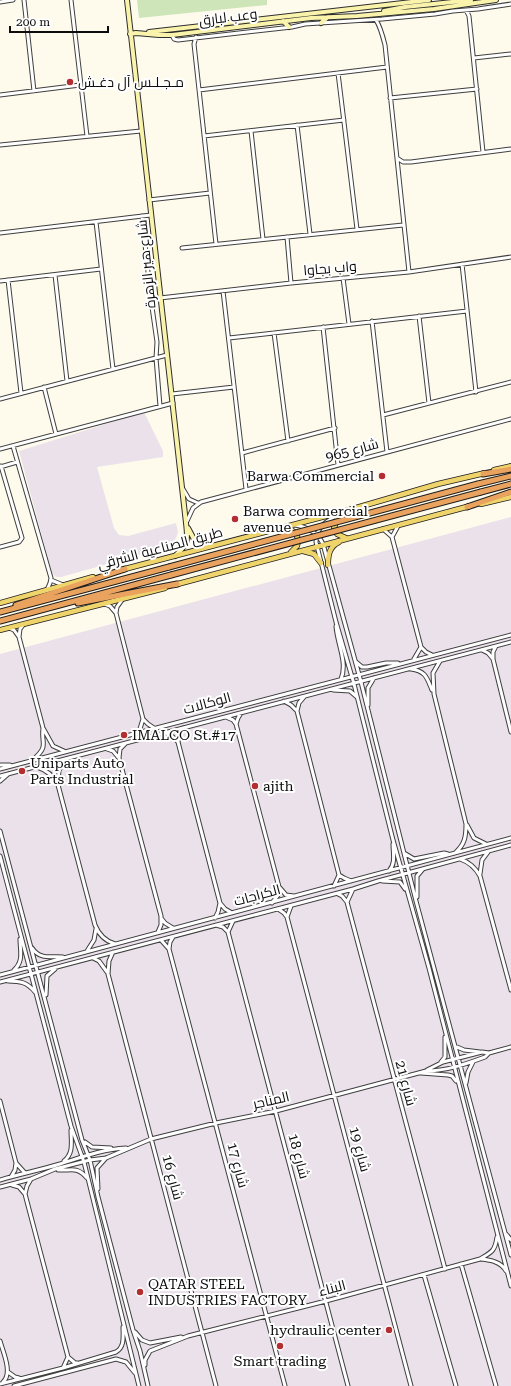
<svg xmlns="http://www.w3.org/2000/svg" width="511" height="1386" viewBox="0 0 511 1386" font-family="'Roboto Serif',Cairo,serif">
  <rect width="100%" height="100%" fill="#fefbec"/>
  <!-- industrial -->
  <path fill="#eae1ea" d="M144 412 163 451V457L97 467 114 528 119 535 128 536 176 523 178 532 176 538 169 546 165 548 61 577H56L52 573 19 451Z
    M511 517V1386H0V654Z"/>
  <!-- green -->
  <path fill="#cee5b9" d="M137 0H267V5L139 18Z"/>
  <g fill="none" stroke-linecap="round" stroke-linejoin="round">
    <!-- street casing -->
    <g stroke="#3f3f3f" stroke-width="5">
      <path id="street" d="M24 0 34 91
        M71 0 87 136
        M0 2 13 0
        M466 10 469 16 483 152
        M376 20C380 26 383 37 385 45L409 272
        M172 35 174 39 178 40 292 27 305 24 382 19 435 14 453 11 478 9 511 4
        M196 37 194 44 216 244
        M474 58 511 54
        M338 73 357 229
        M199 90 387 67
        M0 95 80 85
        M390 98 477 89
        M297 125 310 234
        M251 131 263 239
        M204 136 344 120
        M0 145 141 131
        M397 158 403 162H411L511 149
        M149 200 210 193
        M142 216 151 300 157 342 156 358 160 406
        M96 222 113 369
        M0 233 151 215
        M287 237 291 283
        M182 248 403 225
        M462 264 476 392
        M55 275 67 381
        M343 278 349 324
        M8 280 21 393
        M0 281 101 269
        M223 291 246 489
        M151 300 160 298 291 283 409 272 511 257
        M419 316 429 403
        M372 321 387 452
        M323 327 338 465
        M274 333 288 441
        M229 338 467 311
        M44 387 56 434
        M172 394 234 387
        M0 399 167 355
        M383 415 511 382
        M13 446 51 578 50 583 47 590
        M0 449 173 403
        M242 453 335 428
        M0 467 17 462
        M183 489 189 499 198 503
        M340 514C328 520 316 526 316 542L336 622 354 684 393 840 429 968 511 1286
        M187 521 193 508 201 502 511 419
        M295 525C307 527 318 533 323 544L361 682 416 901 511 1255
        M383 529 392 537 421 647 426 652 432 655
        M392 537 398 526
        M0 547 19 542 22 538 1 466
        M51 580 63 585
        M122 600 117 607 116 613 143 719 139 732
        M104 604 110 606 116 613
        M23 625 20 629 19 637 43 728 53 746 64 751
        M336 626C337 643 348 663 341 679
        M9 628 14 630 19 637
        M496 646 493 652V659L511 732
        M482 650 488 653 493 659
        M414 659 421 647
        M440 661 433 673 434 694 466 824C466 836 465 844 456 852
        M356 662 362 667H367L386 663H398
        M411 669C426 671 427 678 432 690
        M333 690 350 691 357 697
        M284 701 291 705 297 711 339 875 334 886
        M368 705V688L374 678
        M297 711 299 703 304 697
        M226 717 233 720 236 724 279 887 278 895 272 903
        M143 719 148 724 154 728
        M236 724 238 718 241 713
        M183 728 180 733 178 742 220 903 225 909 232 913
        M166 733 173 737 178 742
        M125 744 120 749 119 758 161 916V925L158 932
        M107 749 113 751 118 757
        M34 759C49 745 41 745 43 728
        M0 765H10
        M37 767C47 770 53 775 58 785L95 925C99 935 105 941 115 944
        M0 769 511 635
        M0 776 511 642
        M0 781 8 774
        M58 783 59 770 67 759
        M467 825 474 838 486 844
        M0 831 82 1140 90 1160 98 1197 133 1330 140 1351 148 1386
        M404 853 414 859 444 853 448 854
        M0 856 71 1126 84 1162 139 1386
        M460 859C469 862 475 867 480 876L511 990
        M389 871C396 863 393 854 393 844
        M480 874 482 860 488 852
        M339 875 344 878 351 881
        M382 881 400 882 405 889
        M280 888 286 895 294 896
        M338 894 342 896 347 902 445 1269
        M417 897V876L423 869
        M347 902 353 889
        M278 909 284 913 287 917 411 1386
        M287 917 291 906
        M161 918 165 923 173 928
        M215 918 218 912 220 903
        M233 921 228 932 348 1386
        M216 925 223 927 228 932
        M161 940 169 949 285 1386
        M32 948C40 960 51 956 63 957
        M169 949 170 942 173 937
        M87 951 94 940 96 929
        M113 952 109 961 108 974 216 1386
        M93 958 99 961 107 972
        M14 970C24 961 20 951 20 939
        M0 975 511 838
        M8 981C20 981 27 982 35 992
        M0 982 353 889 378 881 511 845
        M46 995 47 976 55 969
        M457 1047 464 1050 480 1052
        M441 1062 445 1057V1037
        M427 1070 443 1062 482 1052 489 1053 511 1047
        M421 1073 448 1075 452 1076 456 1081
        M466 1083 468 1072 473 1062
        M0 1101 16 1163 15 1170 11 1177
        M85 1142 92 1147 111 1148
        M64 1161C74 1153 71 1142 71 1130
        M16 1163 25 1173
        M58 1170C72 1171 77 1166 87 1178
        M0 1180C20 1174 40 1170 60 1164 82 1157 103 1149 126 1148
        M12 1185 19 1187 25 1194 68 1357 75 1363H78
        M0 1187 31 1179 55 1169 90 1160 106 1158 151 1139 216 1123 276 1111 426 1071C446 1071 466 1064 485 1057L489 1053
        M98 1189 97 1168 106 1158
        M25 1194 27 1186 31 1179
        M506 1234 511 1240
        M480 1259C489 1260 501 1261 506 1271
        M461 1264 496 1386
        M424 1275 456 1386
        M135 1332 142 1340 150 1343 181 1337
        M0 1341C3 1352 13 1373 3 1382
        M145 1365V1360L150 1351 188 1336 326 1301 480 1259C492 1252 495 1251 497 1237
        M63 1368 68 1357
        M8 1372 15 1377 19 1378
        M0 1384 63 1368 116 1352C125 1347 123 1336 123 1327
        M14 1386 116 1359 126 1362 135 1373"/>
    </g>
    <!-- secondary casing -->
    <g stroke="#2e2e2e" stroke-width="6">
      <path id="secondary" d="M127 0 186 523C188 541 189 543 175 556
        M384 11 405 7 471 0
        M283 21 289 27
        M321 23 328 17
        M149 32 429 0
        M130 34 136 33 159 35H172L311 18 357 16 434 9 496 0
        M188 528 196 543 210 546"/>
    </g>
    <!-- primary casing -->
    <g stroke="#1d1d1d" stroke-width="6">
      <path id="primary" d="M494 470 511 466
        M481 504 511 497
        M346 512 337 519 334 528 337 534 346 538
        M285 528C295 530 300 536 297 546L291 552
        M303 551 314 554 321 563
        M328 565C328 555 329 547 339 542
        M121 570 349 510 438 484 485 473
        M174 585 470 506
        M0 603 93 577
        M0 630 165 588"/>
    </g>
    <!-- highway casing -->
    <g stroke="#1d1d1d" stroke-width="7">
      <path id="highway" d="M483 474 511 469
        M478 484 511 476
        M481 492 511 484
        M467 507 511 492
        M78 603 177 584
        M16 605 125 569
        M0 612 169 567
        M0 621 171 575"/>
    </g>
    <!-- street -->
    <use href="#street" stroke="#fff" stroke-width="3"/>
    <!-- secondary -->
    <use href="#secondary" stroke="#f9f3ac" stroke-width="4"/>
    <!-- primary -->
    <use href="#primary" stroke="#efd46b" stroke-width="4.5"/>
    <!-- highway -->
    <use href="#highway" stroke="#eaa35e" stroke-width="5"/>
    <!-- highway-bridge casing -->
    <g stroke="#1d1d1d" stroke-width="7" stroke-linecap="butt">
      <path id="highway-bridge" d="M169 567 478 484
        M171 575 481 492"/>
    </g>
    <!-- highway-bridge -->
    <use href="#highway-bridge" stroke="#eaa35e" stroke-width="5"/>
  </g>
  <!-- markers -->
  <g fill="#b22e30" stroke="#fff" stroke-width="1.5">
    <circle cx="70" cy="82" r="4"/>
    <circle cx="382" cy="476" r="4"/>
    <circle cx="235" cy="519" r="4"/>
    <circle cx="124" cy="735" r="4"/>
    <circle cx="22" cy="771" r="4"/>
    <circle cx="255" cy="786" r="4"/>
    <circle cx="140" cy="1292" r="4"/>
    <circle cx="389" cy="1330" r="4"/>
    <circle cx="280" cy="1346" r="4"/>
  </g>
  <g text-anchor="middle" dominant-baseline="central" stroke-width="4" stroke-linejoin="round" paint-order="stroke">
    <!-- street labels -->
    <g font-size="14" fill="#0c0c0c" stroke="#fff">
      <text transform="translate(228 17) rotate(-7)">وعب لبارق</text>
      <text transform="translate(146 264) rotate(-96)">شارع هير الزهرة</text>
      <text transform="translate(330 268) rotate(-5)">واب بجاوا</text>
      <text transform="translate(352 450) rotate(-15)">شارع 965</text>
      <text transform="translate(160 548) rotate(-15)">طريق الصناعية الشرقي</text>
      <text transform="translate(207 703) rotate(-15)">الوكالات</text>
      <text transform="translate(257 895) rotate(-15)">الكراجات</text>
      <text transform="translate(406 1083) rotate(75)">شارع 21</text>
      <text transform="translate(271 1100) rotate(-13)">المناجر</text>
      <text transform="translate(360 1149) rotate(75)">شارع 19</text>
      <text transform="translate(299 1156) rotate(75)">شارع 18</text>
      <text transform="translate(238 1165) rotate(75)">شارع 17</text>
      <text transform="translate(173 1177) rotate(75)">شارع 16</text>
      <text transform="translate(332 1288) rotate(-15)">البناء</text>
    </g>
    <!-- poi labels -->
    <g font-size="14" fill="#0c0c0c" stroke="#fff" text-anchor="start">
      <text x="78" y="82">مـجـلـس آل دغـش</text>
      <text x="374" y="476" text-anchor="end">Barwa Commercial</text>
      <text x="243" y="511">Barwa commercial<tspan x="243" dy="16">avenue</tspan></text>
      <text x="132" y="735">IMALCO St.#17</text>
      <text x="30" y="763">Uniparts Auto<tspan x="30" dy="16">Parts Industrial</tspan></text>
      <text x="263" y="786">ajith</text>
      <text x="148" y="1284">QATAR STEEL<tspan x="148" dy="16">INDUSTRIES FACTORY</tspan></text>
      <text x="381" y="1330" text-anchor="end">hydraulic center</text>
      <text x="280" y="1361" text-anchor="middle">Smart trading</text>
    </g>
  </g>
  <!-- scale -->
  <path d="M10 26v6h98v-6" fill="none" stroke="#0c0c0c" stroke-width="2"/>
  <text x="16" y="26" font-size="12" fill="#0c0c0c" stroke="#ffffff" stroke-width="3" paint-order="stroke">200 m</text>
</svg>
